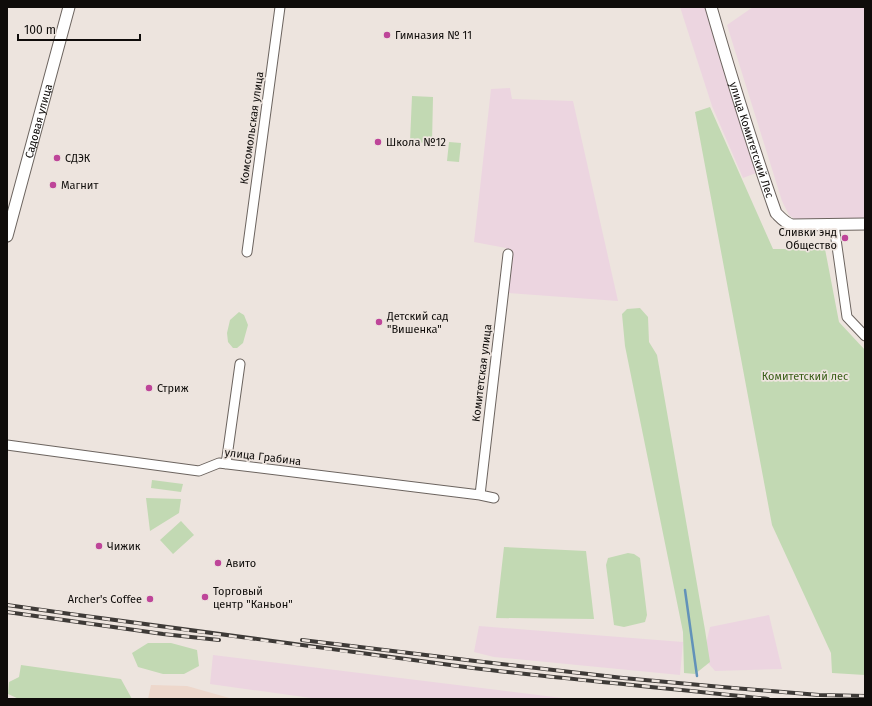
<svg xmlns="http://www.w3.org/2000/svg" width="872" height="706" viewBox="0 0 872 706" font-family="'Fira Sans',sans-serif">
  <rect width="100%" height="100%" fill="#ede4de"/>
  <!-- commercial -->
  <path fill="#edd7cb" d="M151 685 187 686 233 699H148Z"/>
  <!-- industrial -->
  <path fill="#ecd5e0" d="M680 7H705L719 56 756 173 743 178 712 106Z
    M753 7H865V219L796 220 789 215 782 201 727 25Z
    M510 88 512 99 573 101 618 301 508 293 506 248 474 242 491 89Z
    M769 615 782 669 715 671 703 657 710 627Z
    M479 626 683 642 680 675 494 657 474 652Z
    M213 655 570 699H318L210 684Z"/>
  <!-- green -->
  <path fill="#c2d9b3" d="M412 96 433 97 432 143 410 142Z
    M710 107 773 249H825L839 322 865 350V675L832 673 831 653 772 525 695 112Z
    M449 142 461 143 459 162 447 161Z
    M640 308 648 317 649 342 657 355 705 630 710 662 695 674 684 673 683 632 625 346 622 314 627 309Z
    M239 312 244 315 248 325 243 343 237 348H233L228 342 227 333 230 320Z
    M152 480 183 484 181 492 151 488Z
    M146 498 181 499 179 513 150 531Z
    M181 521 194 535 173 554 160 540Z
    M504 547 586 551 594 619 496 618Z
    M628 553 634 554 640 558 647 615 645 622 624 627 614 625 606 565 608 558Z
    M148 643H171L197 650 199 666 184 674H163L138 667 132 653Z
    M21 665 121 679 132 699H19L8 694 9 682 19 677Z"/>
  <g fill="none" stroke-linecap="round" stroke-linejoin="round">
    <!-- stream -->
    <path stroke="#6292b9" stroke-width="2.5" d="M685 590 697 676"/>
    <!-- minor casing -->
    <g stroke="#6c645f" stroke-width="11">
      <path id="minor" d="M834 225 847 317 865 336
        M247 252 280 7
        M7 445 199 471 219 463 480 495 494 498
        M226 464 240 364
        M480 495 508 254"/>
    </g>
    <!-- tertiary casing -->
    <g stroke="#6c645f" stroke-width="13">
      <g id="tertiary">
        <path id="s1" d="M711 7C731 76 752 145 776 213 781 218 785 223 792 225L865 224"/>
        <path id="s2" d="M7 236C28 159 49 83 69 7"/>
      </g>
    </g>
    <!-- minor -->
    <use href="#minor" stroke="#fff" stroke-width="9"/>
    <!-- tertiary -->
    <use href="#tertiary" stroke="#fff" stroke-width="11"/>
    <!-- rail casing -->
    <g stroke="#3e3a37" stroke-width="4">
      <path id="rail" d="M7 605C162 627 317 648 473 668 571 680 670 688 768 699
        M7 612 163 634 219 640
        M302 640 475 661 623 678 733 688 819 695 865 696"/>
    </g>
    <!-- rail -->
    <use href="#rail" stroke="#ede4de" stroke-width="2.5" stroke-dasharray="8" stroke-linecap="butt"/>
  </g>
  <!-- markers -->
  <g fill="#be4599" stroke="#ede4de" stroke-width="1.5">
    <circle cx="387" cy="35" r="4"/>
    <circle cx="378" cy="142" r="4"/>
    <circle cx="57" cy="158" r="4"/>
    <circle cx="53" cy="185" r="4"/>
    <circle cx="845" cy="238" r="4"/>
    <circle cx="379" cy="322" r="4"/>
    <circle cx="149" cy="388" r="4"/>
    <circle cx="99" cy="546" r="4"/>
    <circle cx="218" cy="563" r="4"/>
    <circle cx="205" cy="597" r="4"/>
    <circle cx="150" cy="599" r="4"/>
  </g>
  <g text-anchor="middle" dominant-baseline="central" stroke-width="3.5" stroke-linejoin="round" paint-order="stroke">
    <!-- poi labels -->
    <g font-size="11" fill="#0f0c0a" stroke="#ede4de" text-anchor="start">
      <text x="395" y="35">Гимназия № 11</text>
      <text x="386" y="142">Школа №12</text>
      <text x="65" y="158">СДЭК</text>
      <text x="61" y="185">Магнит</text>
      <text x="837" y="232" text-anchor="end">Сливки энд<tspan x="837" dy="13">Общество</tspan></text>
      <text x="387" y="316">Детский сад<tspan x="387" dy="13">"Вишенка"</tspan></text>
      <text x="157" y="388">Стриж</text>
      <text x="107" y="546">Чижик</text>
      <text x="226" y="563">Авито</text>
      <text x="213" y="591">Торговый<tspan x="213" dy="13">центр "Каньон"</tspan></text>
      <text x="142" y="599" text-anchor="end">Archer's Coffee</text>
    </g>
    <!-- street labels -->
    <g font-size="11" fill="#0f0c0a" stroke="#ede4de">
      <text stroke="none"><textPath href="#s2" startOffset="119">Садовая улица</textPath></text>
      <text transform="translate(252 128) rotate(-82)">Комсомольская улица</text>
      <text stroke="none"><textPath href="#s1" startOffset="139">улица Комитетский Лес</textPath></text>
      <text transform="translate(482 373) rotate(-83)">Комитетская улица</text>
      <text transform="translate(263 457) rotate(7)">улица Грабина</text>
    </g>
    <!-- park labels -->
    <g font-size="11" fill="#3a5f18" stroke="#ede4de">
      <text x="805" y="376">Комитетский лес</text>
    </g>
  </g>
  <!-- border -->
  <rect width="872" height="706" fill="none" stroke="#0f0c0a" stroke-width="16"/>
  <!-- scale -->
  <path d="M18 34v6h122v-6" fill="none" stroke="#0f0c0a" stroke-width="2"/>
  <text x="24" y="34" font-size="12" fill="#0f0c0a" stroke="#ede4de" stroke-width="3" paint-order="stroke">100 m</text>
</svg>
